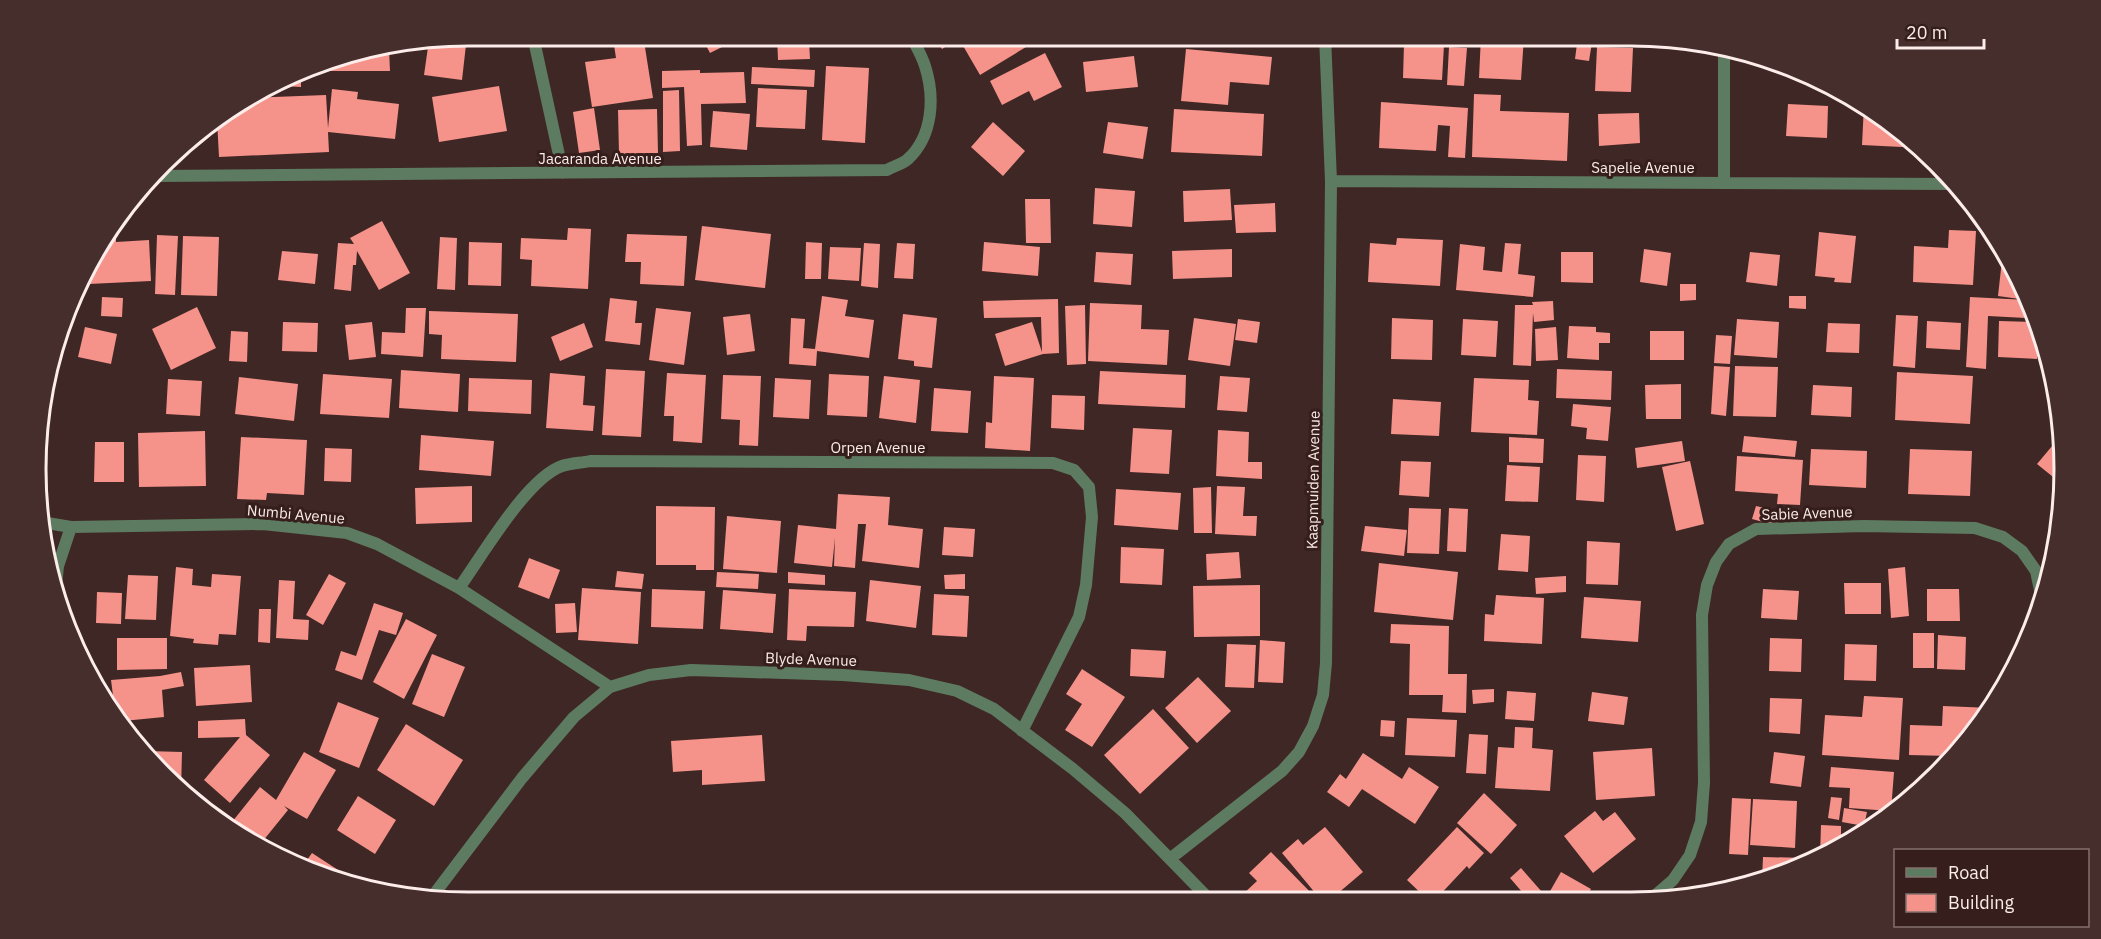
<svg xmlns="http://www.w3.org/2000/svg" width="2101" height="939" viewBox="0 0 2101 939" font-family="'IBM Plex Sans',sans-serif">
  <rect width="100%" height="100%" fill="#3f2725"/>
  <!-- building -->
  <path fill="#f5928a" d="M467 36 462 80 424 75 428 47 417 45Z
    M575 36H635V38L576 43Z
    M701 36H744L710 53Z
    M777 36H832V39L809 40 810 59 778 60Z
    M934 36H962L942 49Z
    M975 36H1026L1031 44 980 75 962 44Z
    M1481 36 1524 37 1521 80 1479 78Z
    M1578 36H1593L1589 61 1575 59Z
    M644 41 653 98 592 107 585 62 616 58 614 45Z
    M1404 44 1444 45 1442 80 1403 78Z
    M1449 47 1467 48 1464 86 1447 85Z
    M1597 47 1633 48 1631 92 1595 91Z
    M389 49 390 71H319V64L330 59Z
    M1186 49 1272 57 1269 85 1230 82 1228 105 1181 101Z
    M1045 53 1062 87 1034 101 1029 91 1002 105 990 81Z
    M1134 56 1138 87 1086 92 1083 62Z
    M826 66 869 68 865 143 822 140Z
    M752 67 815 70 814 87 751 84Z
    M700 70V73L744 72 746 103 701 104 702 145 687 146 684 87 662 88V71Z
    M301 72V87L282 86V81Z
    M499 86 507 131 439 142 432 97Z
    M758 88 807 90 805 129 756 127Z
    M332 89 358 92 357 99 399 104 395 139 328 132 329 152 219 157 217 120 247 98 326 95 328 128Z
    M679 90 680 151 663 152V91Z
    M1474 94 1501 95 1500 111 1569 113 1567 161 1472 157Z
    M1381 102 1468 108 1465 158 1448 157 1450 126 1438 125 1436 151 1379 148Z
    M1788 104 1828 106 1827 138 1786 136Z
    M1864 105 1918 144 1922 148 1862 145Z
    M594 108 600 150 579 153 573 112Z
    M657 109 658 153 619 154 618 110Z
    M1174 109 1264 114 1262 156 1171 152Z
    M713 111 750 114 747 150 710 147Z
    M1639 113 1640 143 1599 146 1598 114Z
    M993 122 1025 151 1003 176 971 147Z
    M1108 122 1148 127 1143 159 1103 153Z
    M1095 188 1135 191 1132 227 1093 224Z
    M1230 189 1232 220 1184 222 1183 191Z
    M1025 199H1050L1051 243H1026Z
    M1275 203 1276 232 1236 233 1234 205Z
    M382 221 410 273 379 290 357 251 356 265H353L351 291 334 289 338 243 354 244 350 238Z
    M702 226 771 234 765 288 695 280Z
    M568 228 591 229 588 289 531 286 532 260 520 259 521 238 567 240Z
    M113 230H116V242L149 240 151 281 89 284 88 269 94 253Z
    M1949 230 1976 231 1973 285 1913 282 1914 246 1948 248Z
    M1819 232 1856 236 1851 283 1834 282 1835 278 1815 276Z
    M627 234 687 236 684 286 640 284 641 262H625Z
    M157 235 178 236 175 295 155 294Z
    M183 236 219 237 217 296 181 295Z
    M440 237 457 238 455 290 437 289Z
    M1397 238 1443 240 1440 286 1368 282 1370 243 1396 245Z
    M469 242 502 243 501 286 468 285Z
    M806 242 822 243 821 279H805Z
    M984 242 1040 247 1038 276 982 271Z
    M864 243 880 244 878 288 861 286Z
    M897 243 915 244 913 279 894 278Z
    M1505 243 1521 244 1518 274 1535 276 1533 297 1456 290 1460 244 1485 247 1483 270 1502 272Z
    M830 247 861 248 859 281 828 279Z
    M1232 249V277L1173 279 1172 251Z
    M1644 249 1671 253 1667 286 1640 282Z
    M282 251 318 254 315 284 278 280Z
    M2003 251 2020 278 2027 300 1998 296Z
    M1096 252 1133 254 1131 285 1094 282Z
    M1561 252H1593V283L1561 282Z
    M1750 252 1780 255 1777 286 1746 282Z
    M1680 284H1696V300L1680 301Z
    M822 296 848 300 845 316 874 320 869 358 817 351 816 366 789 364 791 318 805 319 803 348 815 349Z
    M1789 296H1806V309L1789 308Z
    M102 297 123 298 122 317 101 316Z
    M1970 297 2027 300 2026 318 1988 316 1986 369 1966 367Z
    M610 298 637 301 635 323H642L640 345 605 341Z
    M1058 299 1059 353 1043 354 1005 366 995 334 1032 322 1042 352 1041 317 984 318 983 301Z
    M1553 301 1554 320 1534 322 1533 313 1531 366 1513 365 1515 305H1533L1532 302Z
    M1090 303 1142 305 1141 329 1169 330 1167 365 1088 361Z
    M1085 305 1086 364 1067 365 1065 306Z
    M197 307 216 348 171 370 152 329Z
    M406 308H426L423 357 381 354 382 332 405 333Z
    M656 308 691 312 684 365 649 360Z
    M429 311 518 314 516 362 441 359 442 335 429 334Z
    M750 314 755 351 727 355 723 317Z
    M903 314 937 318 932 368 914 366V361L898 359Z
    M1896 315 1918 316 1915 368 1893 366Z
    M1194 318 1236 324 1230 366 1188 360Z
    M1392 318 1433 320 1432 360 1391 359Z
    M1238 319 1260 322 1257 343 1235 340Z
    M1463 319 1498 321 1496 357 1461 355Z
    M1737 319 1779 322 1777 358 1734 355Z
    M1927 321 1961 323 1960 350 1926 348Z
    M1999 321 2037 322 2039 327 2037 359 1998 357Z
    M283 322 318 323 317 352 282 351Z
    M372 322 376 357 349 360 345 325Z
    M584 323 593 347 560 361 551 337Z
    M1828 323 1860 324 1859 353 1826 352Z
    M1569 326 1596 327V332L1610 333V343H1599V360L1567 358Z
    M85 327 117 334 111 364 78 357Z
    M1556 327 1558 360 1536 361 1535 329Z
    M231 331 248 332 247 362 229 361Z
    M1650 331H1684V360H1650Z
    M1716 335 1732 336 1730 364 1714 363Z
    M1714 366 1730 367 1726 416 1711 414Z
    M1735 366 1778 367 1776 417 1733 416Z
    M606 369 645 371 641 437 602 435Z
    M1557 369 1612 371 1611 400 1556 398Z
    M401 370 460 374 458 412 399 408Z
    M1100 371 1186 375 1185 408 1098 404Z
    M1897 372 1973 376 1970 424 1895 420Z
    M550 373 585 376 583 405 595 406 593 431 546 428Z
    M667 373 706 375 702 443 673 441 674 416H664Z
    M323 374 392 379 389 418 320 414Z
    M829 374 869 376 867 417 827 415Z
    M723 375 761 376 758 446 739 445 740 420 721 419Z
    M884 376 920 380 916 423 879 418Z
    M994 376 1034 378 1030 451 985 448 986 422 992 423Z
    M1220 376 1250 378 1247 412 1217 410Z
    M239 377 298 384 294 421 235 414Z
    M469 378 532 380 531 414 468 411Z
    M775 378 811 380 809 419 773 417Z
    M1474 378 1529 380 1528 400 1539 401 1537 435 1471 432Z
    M168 379 202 381 200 416 166 414Z
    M1681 384V419H1646L1645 385Z
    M1813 385 1852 387 1851 417 1811 415Z
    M934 388 971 391 968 433 931 431Z
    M1052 395 1085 396 1084 430 1051 428Z
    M1393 399 1441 402 1439 436 1391 434Z
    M1573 404 1611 407 1608 441 1586 439 1587 428 1571 426Z
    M1133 428 1172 430 1169 474 1130 472Z
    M1218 430 1249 432 1248 462H1262V479L1216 476Z
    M205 431 206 486 139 487 138 433Z
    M2063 433 2064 441 2063 485 2037 464Z
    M421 435 494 441 491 476 419 470Z
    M1744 436 1797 441 1795 457 1742 452Z
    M241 437 307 440 304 495 267 493 266 500 237 499Z
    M1509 437 1544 439 1543 463 1509 462Z
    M1682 441 1685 461 1637 468 1635 448Z
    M95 442H124V482H94Z
    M325 448 352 449 351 482 324 481Z
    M1811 449 1867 451 1866 488 1809 485Z
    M1910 449 1972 451 1970 496 1908 494Z
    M1578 455 1606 456 1604 502 1576 500Z
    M1737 456 1803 460 1800 505 1777 504 1778 494 1735 491Z
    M1401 461 1431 462 1429 497 1399 495Z
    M1690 461 1704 524 1676 531 1662 467Z
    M1507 465 1540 467 1538 502 1505 501Z
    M472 486V522L416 524 415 488Z
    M1217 486 1245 487 1243 516H1257L1256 536 1215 534Z
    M1211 487 1212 533H1194L1193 488Z
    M1116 489 1181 493 1178 530 1114 525Z
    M838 494 890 497 888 525 923 529 919 568 862 561 866 524H858L855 568 834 566 835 538 832 567 794 563 798 525 836 529Z
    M656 506 715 507 714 570H696V565H656Z
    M1756 506 1781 512 1778 526 1752 519Z
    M1409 508 1441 509 1439 554 1407 553Z
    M1449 508 1468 509 1466 552 1447 551Z
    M727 516 781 521 777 573 723 569Z
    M1365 526 1407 530 1404 556 1361 551Z
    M944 527 975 529 973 557 942 555Z
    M1501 534 1530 536 1528 572 1498 570Z
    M1587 541 1620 543 1618 585 1586 584Z
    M1121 547 1164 549 1162 585 1120 583Z
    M1239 552 1241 578 1207 580 1206 554Z
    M529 558 560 570 549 599 518 587Z
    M1379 563 1458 572 1453 620 1374 612Z
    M176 567 193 569 192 585 211 587 212 574 241 576 236 635 219 634 218 645 193 643 194 639 170 636Z
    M1905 567 1909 616 1891 618 1888 569Z
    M617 571 644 574 642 589 615 587Z
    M717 572 759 574 758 589 716 587Z
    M788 572 825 575V585L788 583Z
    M329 574 346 583 323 625 306 615Z
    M965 574V589H945L944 575Z
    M128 575 158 576 156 620 125 619Z
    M1566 576V592L1536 594 1535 578Z
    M279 580 295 581 293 619 309 620 308 640 276 638Z
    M870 580 921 586 916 628 866 621Z
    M1844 583H1881V614H1845Z
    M1260 585V636L1194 637 1193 586Z
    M582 588 641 592 638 644 578 640Z
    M652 589 705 591 703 629 651 627Z
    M789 589 856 592 854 627 807 626 806 641 787 640Z
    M1763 589 1799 591 1797 620 1761 618Z
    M1927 589H1959L1960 621H1927Z
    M723 590 776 594 773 633 720 629Z
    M97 592 122 593 121 624 96 623Z
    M934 594 969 596 967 637 932 635Z
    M1496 595 1544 598 1542 644 1484 641 1485 614 1494 615Z
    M1584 597 1641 601 1638 642 1581 638Z
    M374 603 403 613 396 635 379 630 362 680 335 670 341 651 356 656Z
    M575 603 577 632 556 633 555 604Z
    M259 609H271L270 643 258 642Z
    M406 619 437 635 404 699 373 682Z
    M1391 624 1449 626 1448 674H1467L1466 713 1442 712 1443 695H1409L1410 644 1390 643Z
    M1913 633H1934V668H1913Z
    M1938 635 1966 637 1965 670 1937 669Z
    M117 638H167V669L117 670Z
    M1770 638 1802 639 1801 672 1769 671Z
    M1260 640 1285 642 1283 683 1258 682Z
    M1227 644 1256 645 1254 688 1225 687Z
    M1845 644 1877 645 1876 681 1844 680Z
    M1131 649 1166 651 1164 678 1130 676Z
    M432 654 465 667 444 717 412 704Z
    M250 665 252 702 196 706 194 668Z
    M1082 669 1125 697 1092 747 1065 730 1082 704 1066 694Z
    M181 672 184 686 162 690 164 717 123 721 115 711 111 680 160 676Z
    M1198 677 1231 711 1197 743 1165 708Z
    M1494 689V702L1473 704 1472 690Z
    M1507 691 1536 693 1534 721 1505 719Z
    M1592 692 1628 697 1624 725 1588 721Z
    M1864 696 1903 698 1899 760 1822 755 1825 715 1862 717Z
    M1770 698 1802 699 1800 734 1769 732Z
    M338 702 379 718 359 768 319 752Z
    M1943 706 1991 708V712L1949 756 1909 755 1910 725 1942 726Z
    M1153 709 1189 748 1140 794 1104 755Z
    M1407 718 1457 720 1455 757 1405 755Z
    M245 719 246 735 270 755 230 803 204 780 240 737 198 738V721Z
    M1381 720 1395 721 1394 737 1380 736Z
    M406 724 463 760 434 806 377 770Z
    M1515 727 1533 728 1532 748 1553 750 1550 791 1495 788 1498 747 1514 748Z
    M1469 734 1488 735 1486 774 1466 773Z
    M762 735 765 781 702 785V770L673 772 671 741Z
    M1652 748 1655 796 1596 800 1593 752Z
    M147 751 182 752 181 792 157 762Z
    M304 752 336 770 307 819 284 806 288 810 258 847 228 827 260 787 276 800Z
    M1774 752 1805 756 1801 787 1770 783Z
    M1363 753 1402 779 1409 767 1439 787 1415 824 1362 789 1349 807 1327 792 1340 774 1346 779Z
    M1831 767 1894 772 1891 811 1849 808 1850 788 1829 787Z
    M1484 793 1517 825 1491 854 1457 823Z
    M358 796 396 820 375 854 337 830Z
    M1831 797 1842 798 1839 820 1828 818Z
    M1732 798 1751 799 1748 855 1729 854Z
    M1753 799 1797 801 1795 848 1750 845Z
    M1844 808 1867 812 1864 826 1842 822Z
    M1595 811 1603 821 1615 812 1636 839 1593 873 1564 836Z
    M1821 825 1841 826V845L1820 857Z
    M1325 827 1363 872 1330 900H1321L1282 853 1298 839 1303 845Z
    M1457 827 1484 853 1469 869 1467 866 1435 900H1428L1407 880Z
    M1271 852 1318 900 1245 901 1241 896 1257 881 1249 873Z
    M312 853 352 879 349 883 330 880 302 867Z
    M1763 857 1807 858V865L1798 870 1762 879Z
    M1521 868 1542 892 1534 900H1529L1510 878Z
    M1561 872 1591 889 1585 900H1545Z
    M1108 895 1115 901H1103Z"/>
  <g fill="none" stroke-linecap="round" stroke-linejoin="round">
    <!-- minor -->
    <path stroke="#5d7b60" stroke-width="12" d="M533 36 563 173
      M1724 51V182
      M157 176 887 170C894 166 903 164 908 159 933 136 935 97 925 66 922 56 916 46 911 36
      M1331 181 1955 184
      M41 522 71 527 263 524 347 533 377 544 459 588 610 687
      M56 586 58 566 71 527
      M459 588C482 556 527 478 562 466 571 463 581 463 590 461L1053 463 1074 470 1089 487 1092 517 1086 585 1079 617 1022 731
      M1171 858 1282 771 1299 752 1313 726 1323 695 1326 663 1331 181 1325 36
      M432 897 522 778 574 717 610 687 649 675 691 670 843 675 909 680 957 691 994 709 1073 769 1125 813 1211 901
      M1651 899 1673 880 1690 855 1701 822 1704 783 1702 615 1707 585 1716 562 1729 544 1756 529 1864 526 1975 528 2003 537 2022 551 2036 571 2043 605"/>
  </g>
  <g text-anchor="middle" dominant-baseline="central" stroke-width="6" stroke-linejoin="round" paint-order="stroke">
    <!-- street labels -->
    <g font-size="15" fill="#fcecea" stroke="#351e1b">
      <text x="600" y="158">Jacaranda Avenue</text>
      <text x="1643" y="167">Sapelie Avenue</text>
      <text x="878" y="447">Orpen Avenue</text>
      <text transform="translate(1313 480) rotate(-89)">Kaapmuiden Avenue</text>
      <text transform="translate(1807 513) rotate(-2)">Sabie Avenue</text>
      <text transform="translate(296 514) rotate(5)">Numbi Avenue</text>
      <text transform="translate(811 659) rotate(2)">Blyde Avenue</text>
    </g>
  </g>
  <!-- crop -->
  <path d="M0 0H2101V939H0ZM469 46H1631A423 423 0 0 1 2054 469V469A423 423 0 0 1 1631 892H469A423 423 0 0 1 46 469V469A423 423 0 0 1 469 46Z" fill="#452e2c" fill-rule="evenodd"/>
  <path fill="none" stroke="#fcecea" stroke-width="3" d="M469 46H1631A423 423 0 0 1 2054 469V469A423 423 0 0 1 1631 892H469A423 423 0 0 1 46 469V469A423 423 0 0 1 469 46Z"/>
  <!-- legend -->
  <rect x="1894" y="849" width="195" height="78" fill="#351e1b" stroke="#85706e" stroke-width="1.5"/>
  <rect x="1906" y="868" width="30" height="9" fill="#5d7b60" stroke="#85706e" stroke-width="1.5"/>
  <text x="1948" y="879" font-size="18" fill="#fcecea">Road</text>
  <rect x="1906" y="894" width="30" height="18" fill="#f5928a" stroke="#85706e" stroke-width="1.5"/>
  <text x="1948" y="909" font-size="18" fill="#fcecea">Building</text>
  <!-- scale -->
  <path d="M1897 39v9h87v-9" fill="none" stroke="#fcecea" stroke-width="3"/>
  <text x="1906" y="39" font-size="18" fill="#fcecea" stroke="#351e1b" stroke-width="4.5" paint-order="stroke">20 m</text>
</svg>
